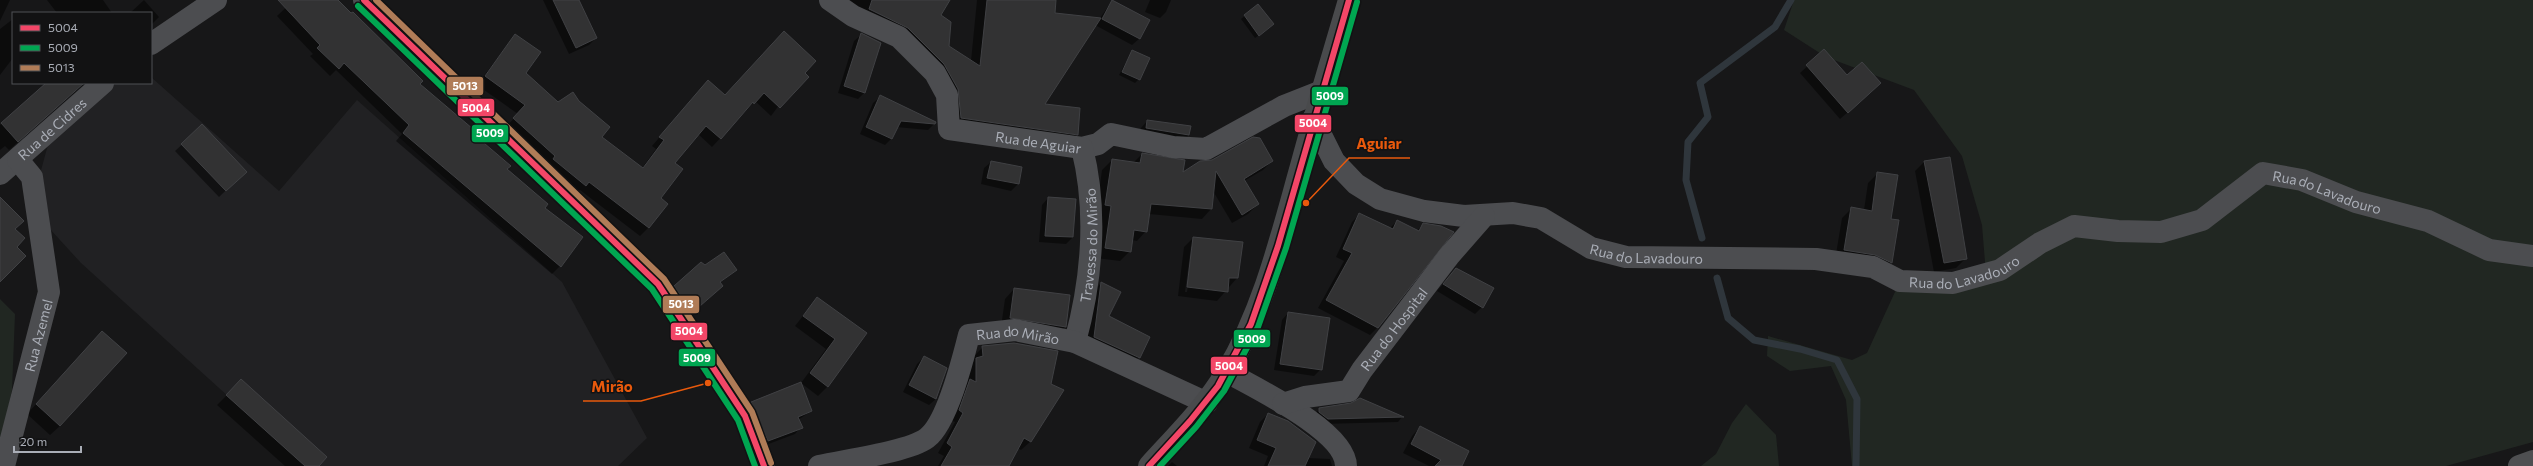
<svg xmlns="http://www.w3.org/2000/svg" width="2533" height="466" viewBox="0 0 2533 466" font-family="Commissioner,sans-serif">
  <rect width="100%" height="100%" fill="#171718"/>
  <!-- built -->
  <path fill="#212123" d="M151 77 279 191 357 100 562 282 647 438 618 466H305L81 263 39 217 40 174 49 141 115 83H151Z"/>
  <!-- green -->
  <path fill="#212722" d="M1794 0H2533V442L2446 466H1852L1846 400 1831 366 1790 371 1767 356 1768 336 1852 360 1867 353 1900 281 1986 274 1982 225 1962 156 1914 90 1826 57 1784 30Z
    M0 299 15 314 12 390 0 446Z
    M1746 404 1776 435 1779 466H1701L1716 454 1732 423Z"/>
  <!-- shadow -->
  <path fill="#0007" fill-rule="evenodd" d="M0 0H10L0 21Z
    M47 0H103L112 13H57Z
    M144 0 159 17 151 25V13H130Z
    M294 0H337L544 208 560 266 552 274 396 141 402 134 336 70 330 76 310 56 313 54 277 16Z
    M543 0H578L596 38 589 45 569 54Z
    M848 0H949L939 15 947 46 971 61 977 0H1048L1054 14 1100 18 1112 1 1148 20 1139 39 1132 45 1095 25 1043 105 1077 134 1066 146 950 129 947 101Z
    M1150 0H1171L1166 12 1160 18 1145 12Z
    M1258 5 1269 28 1255 38 1241 19Z
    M13 19V58L0 75V29Z
    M515 35 525 73 558 103 642 168 656 149 652 146 700 90 724 96 803 73 771 116 755 101 712 147 698 134 673 164 649 227 640 236 580 190 577 193 506 127 518 114 477 85Z
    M861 35 864 93 858 99 838 93 854 41Z
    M1132 51 1139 79 1135 83 1119 75Z
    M1824 51 1847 77 1873 90 1840 119 1800 73Z
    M48 83H85L9 150 5 146 0 150V125Z
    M880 97 934 124 928 130 896 127 891 139 885 145 860 134 873 103Z
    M1147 121 1190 127 1189 135 1182 142 1139 135 1141 128Z
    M202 126 245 172 219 197 175 151Z
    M1142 154 1181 174 1272 161 1263 170 1244 181 1258 204 1248 214 1232 223 1213 191 1211 209 1202 219 1149 214 1146 231 1137 241 1132 240 1130 251 1120 261 1096 258V214L1102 170 1112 160 1133 163Z
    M991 162 1021 168 1018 184 1011 191 981 184 984 168Z
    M1924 162 1966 258 1956 268 1934 272 1915 171Z
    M1878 173 1890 220 1891 262 1882 272 1835 260 1842 218 1851 209 1864 210 1868 183Z
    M1048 198 1075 200 1073 237 1066 244 1039 242 1042 205Z
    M1360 214 1390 228 1397 221 1417 231 1423 224 1377 328 1370 335 1318 308 1344 261 1336 257 1352 222Z
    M1193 238 1242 243 1237 278 1217 301 1178 296 1184 247ZM1191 247H1193L1187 292H1185Z
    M704 267 736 270 719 283 715 293 685 319 668 293Z
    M1456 269 1482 307 1475 314 1437 291Z
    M1101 283 1107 316 1149 337 1139 357 1129 367 1084 346 1092 293Z
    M1014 289 1068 296 1065 327 1055 336 1001 327 1005 299Z
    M817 298 866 333 828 386 818 396 801 383 826 349 795 326Z
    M1288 313 1321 369 1314 376 1274 370 1282 320Z
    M93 342 60 426 50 435 27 414Z
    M983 347 1063 391 1030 442 1021 450 1018 448 1008 466H938L944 456 938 453 955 422 950 420 961 389 967 383V368L974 361V356Z
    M924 357 936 399 929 405 903 392 917 364Z
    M232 390 318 466H285L217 405Z
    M1360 399 1402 417 1398 422 1322 424 1314 414 1320 409 1351 404Z
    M751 403 811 411 798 420 801 427 795 434 761 447 745 410Z
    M1268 414 1308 458 1330 459 1332 466H1264L1268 456 1249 448 1260 422Z
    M1420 427 1461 466H1429L1403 453 1412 436Z
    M1172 462 1177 466H1168Z"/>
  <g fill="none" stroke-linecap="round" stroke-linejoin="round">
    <!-- stream -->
    <path stroke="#2f363c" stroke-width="7" d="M1702 238 1686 180 1688 142 1708 117 1700 83 1775 27 1791 0
      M1717 278 1728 318 1754 340 1800 349 1837 360 1857 399 1856 466"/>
  </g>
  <!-- building -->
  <path fill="#323233" stroke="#404144" d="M278 0H338L351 13 353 12 423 81 420 84 473 129 471 132 511 166 507 169 548 204 545 208 583 237 561 267 403 133 409 125 344 63 339 69 317 48 320 45Z
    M553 0H579L597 38 576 48Z
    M872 0H950L941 15 951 22 949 46 980 66 987 0H1056L1055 13 1101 18 1045 104 1080 108 1078 135 961 118 958 89 944 64 908 28 869 9Z
    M1112 0 1150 20 1140 39 1102 19Z
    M1258 4 1274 24 1259 36 1244 15Z
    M784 31 816 61 805 73 809 77 780 108 764 93 754 104 753 102 721 139 706 126 675 163 683 169 661 198 668 204 649 228 589 182 586 186 553 159 555 156 513 118 525 105 485 76 515 34 541 52 526 73 558 102 573 92 579 101 610 127 602 137 643 168 664 140 659 137 708 80 725 95Z
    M861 33 881 43 865 93 844 86Z
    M1824 49 1847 75 1862 62 1881 83 1848 113 1806 65Z
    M1132 50 1150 58 1140 80 1122 72Z
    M46 83H84L18 142 1 123Z
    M880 95 936 122 935 124 901 121 892 139 866 127Z
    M1147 120 1191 126 1189 135 1146 128Z
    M202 124 247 172 226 191 181 144Z
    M1253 137 1260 138 1273 161 1244 179 1259 204 1242 215 1216 171 1212 209 1151 204 1147 232 1134 230 1131 252 1105 248 1111 206 1105 205 1112 159 1140 163 1142 153 1185 160 1183 172 1200 161 1212 160Z
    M1950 157 1967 259 1944 263 1924 161Z
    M991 161 1022 167 1019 184 987 178Z
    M1877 172 1898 175 1891 219 1899 220 1892 263 1875 255 1844 250 1851 207 1872 211Z
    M0 197 24 221 15 229 25 238 17 247 26 256 0 282Z
    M1048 197 1076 199 1073 237 1045 236Z
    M1359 213 1393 229 1397 220 1419 231 1423 223 1441 226 1454 232 1378 328 1326 300 1352 253 1343 249Z
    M1193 237 1243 242 1238 278H1229L1228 292 1187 287Z
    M724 252 737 270 720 282 723 286 692 313 674 286 701 262 705 265Z
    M1456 268 1494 288 1483 308 1443 284Z
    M1101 282 1121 292 1109 316 1150 337 1140 358 1094 337Z
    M1014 288 1070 295 1066 327 1010 318Z
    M817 297 867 333 828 387 810 373 835 339 803 316Z
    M1288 312 1330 318 1322 370 1280 364Z
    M102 331 127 353 60 426 36 404Z
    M1014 343 1058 351 1051 384 1064 390 1031 442 1024 438 1009 466H941L952 447 947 443 963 413 959 410 970 379 976 382V358L983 356 982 346Z
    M924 356 947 368 936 399 909 385Z
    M241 379 327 457 319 466H305L226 395Z
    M801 382 812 411 798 417 803 428 768 441 751 402Z
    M1360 398 1404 417 1328 419 1319 412V408L1351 403Z
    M1268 413 1288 421 1316 442 1305 466H1268L1276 448 1257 440Z
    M1420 426 1469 451 1462 466H1435L1441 460 1411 444Z"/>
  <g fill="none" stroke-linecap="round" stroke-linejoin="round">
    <!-- minor -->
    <g stroke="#4c4d50" stroke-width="22">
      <path d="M364 0 658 284 745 416 764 466"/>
      <path id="s1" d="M830 0 853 16 899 37 935 73 947 95 949 129 1082 148 1098 144 1111 134 1173 147 1206 149 1284 106 1322 91"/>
      <path d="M151 44 216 0"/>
      <path id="s2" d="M1313 119 1334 161 1356 184 1380 199 1424 211 1464 216 1513 213 1541 218 1591 248 1626 257 1816 259 1873 267 1900 281 1953 283 2000 270 2040 243 2074 226 2118 231 2161 232 2202 220 2263 173 2302 180 2356 202 2428 221 2489 250 2533 256"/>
      <path id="s3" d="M0 174 103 83"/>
      <path id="s4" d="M1075 342C1092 280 1098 211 1082 148"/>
      <path d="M1227 372C1255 388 1346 431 1346 466"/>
      <path id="s5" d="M1283 404 1305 397 1349 391 1362 370 1449 256 1484 216"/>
      <path id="s6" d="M4 466 49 292 32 177 18 160"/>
      <path id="s7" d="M819 466C845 460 908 452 927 438 947 423 963 359 969 335L1015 330 1075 342 1207 403"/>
    </g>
    <!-- major -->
    <path stroke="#494a4c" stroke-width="22" d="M1149 466C1176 436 1205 408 1226 373 1264 309 1281 237 1301 166 1316 110 1333 55 1349 0"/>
    <!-- highway -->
    <path stroke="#4e4f51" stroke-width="22" d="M2519 466 2533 461"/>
    <!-- bus-1 casing -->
    <g stroke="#121213" stroke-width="9">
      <path id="bus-1" d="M364 0 658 284 745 416 764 466
        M1149 466 1190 421 1218 386 1251 324 1278 246 1349 0"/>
    </g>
    <!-- bus-2 casing -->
    <g stroke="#121213" stroke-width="9">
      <path id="bus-2" d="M358 6 652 289 738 420 755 466
        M1160 466 1196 427 1224 391 1258 327 1286 248 1357 2"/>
    </g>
    <!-- bus-3 casing -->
    <g stroke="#121213" stroke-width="9">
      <path id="bus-3" d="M376 0 664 279 752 412 771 463"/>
    </g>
    <!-- bus-1 -->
    <use href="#bus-1" stroke="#f34667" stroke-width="6"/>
    <!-- bus-2 -->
    <use href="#bus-2" stroke="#00a651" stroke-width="6"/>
    <!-- bus-3 -->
    <use href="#bus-3" stroke="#b07c57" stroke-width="6"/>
  </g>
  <g text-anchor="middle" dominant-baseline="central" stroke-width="3" stroke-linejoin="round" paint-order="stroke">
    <!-- street labels -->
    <g font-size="14" fill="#aaaeb7" stroke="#121213">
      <text stroke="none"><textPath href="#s3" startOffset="69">Rua de Cidres</textPath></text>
      <text stroke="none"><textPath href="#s1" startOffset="279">Rua de Aguiar</textPath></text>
      <text stroke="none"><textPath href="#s2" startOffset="1105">Rua do Lavadouro</textPath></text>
      <text stroke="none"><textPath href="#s4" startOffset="98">Travessa do Mirão</textPath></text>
      <text stroke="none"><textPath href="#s2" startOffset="385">Rua do Lavadouro</textPath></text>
      <text stroke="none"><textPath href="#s2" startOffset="709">Rua do Lavadouro</textPath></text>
      <text stroke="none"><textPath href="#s5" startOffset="144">Rua do Hospital</textPath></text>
      <text stroke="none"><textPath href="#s6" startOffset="135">Rua Azemel</textPath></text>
      <text stroke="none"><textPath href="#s7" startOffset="274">Rua do Mirão</textPath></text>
    </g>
  </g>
  <!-- callouts -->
  <path fill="none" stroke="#e8590c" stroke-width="1.5" d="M1306 203L1349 158H1410M708 383L641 401H583"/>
  <g fill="#e8590c" stroke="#121213" stroke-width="1.5">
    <circle cx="1306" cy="203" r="4"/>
    <circle cx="708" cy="383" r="4"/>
  </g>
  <g font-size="15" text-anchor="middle" font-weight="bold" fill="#e8590c" stroke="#121213" stroke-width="3" stroke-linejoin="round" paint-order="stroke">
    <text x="1379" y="149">Aguiar</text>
    <text x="612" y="392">Mirão</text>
  </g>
  <g stroke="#121213" stroke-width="1.5">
    <rect x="446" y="76" width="38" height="20" rx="4" fill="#b07c57"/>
    <rect x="1311" y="86" width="38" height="20" rx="4" fill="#00a651"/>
    <rect x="457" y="98" width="38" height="19" rx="4" fill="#f34667"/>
    <rect x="1294" y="114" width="38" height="19" rx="4" fill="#f34667"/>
    <rect x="471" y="124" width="38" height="19" rx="4" fill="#00a651"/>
    <rect x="662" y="295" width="38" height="19" rx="4" fill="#b07c57"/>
    <rect x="670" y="322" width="38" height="19" rx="4" fill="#f34667"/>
    <rect x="1233" y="329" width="38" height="19" rx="4" fill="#00a651"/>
    <rect x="678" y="348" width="38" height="19" rx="4" fill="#00a651"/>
    <rect x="1210" y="356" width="38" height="19" rx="4" fill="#f34667"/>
  </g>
  <g font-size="11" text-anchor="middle" font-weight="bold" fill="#fff">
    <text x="465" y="90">5013</text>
    <text x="1330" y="100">5009</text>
    <text x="476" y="112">5004</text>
    <text x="1313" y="127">5004</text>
    <text x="490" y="137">5009</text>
    <text x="681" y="308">5013</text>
    <text x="689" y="335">5004</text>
    <text x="1252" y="343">5009</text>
    <text x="697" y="362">5009</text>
    <text x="1229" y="370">5004</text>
  </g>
  <!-- legend -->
  <rect x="12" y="12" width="140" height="72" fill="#121213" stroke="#4f5055"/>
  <rect x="20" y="25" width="20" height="6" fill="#f34667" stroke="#4f5055"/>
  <text x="48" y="32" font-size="12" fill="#aaaeb7">5004</text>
  <rect x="20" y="45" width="20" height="6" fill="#00a651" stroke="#4f5055"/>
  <text x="48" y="52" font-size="12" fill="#aaaeb7">5009</text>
  <rect x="20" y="65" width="20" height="6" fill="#b07c57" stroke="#4f5055"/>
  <text x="48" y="72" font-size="12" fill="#aaaeb7">5013</text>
  <!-- scale -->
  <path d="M14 446v6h67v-6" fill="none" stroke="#aaaeb7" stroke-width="2"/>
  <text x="20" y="446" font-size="12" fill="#aaaeb7" stroke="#121213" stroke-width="3" paint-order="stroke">20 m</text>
</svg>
